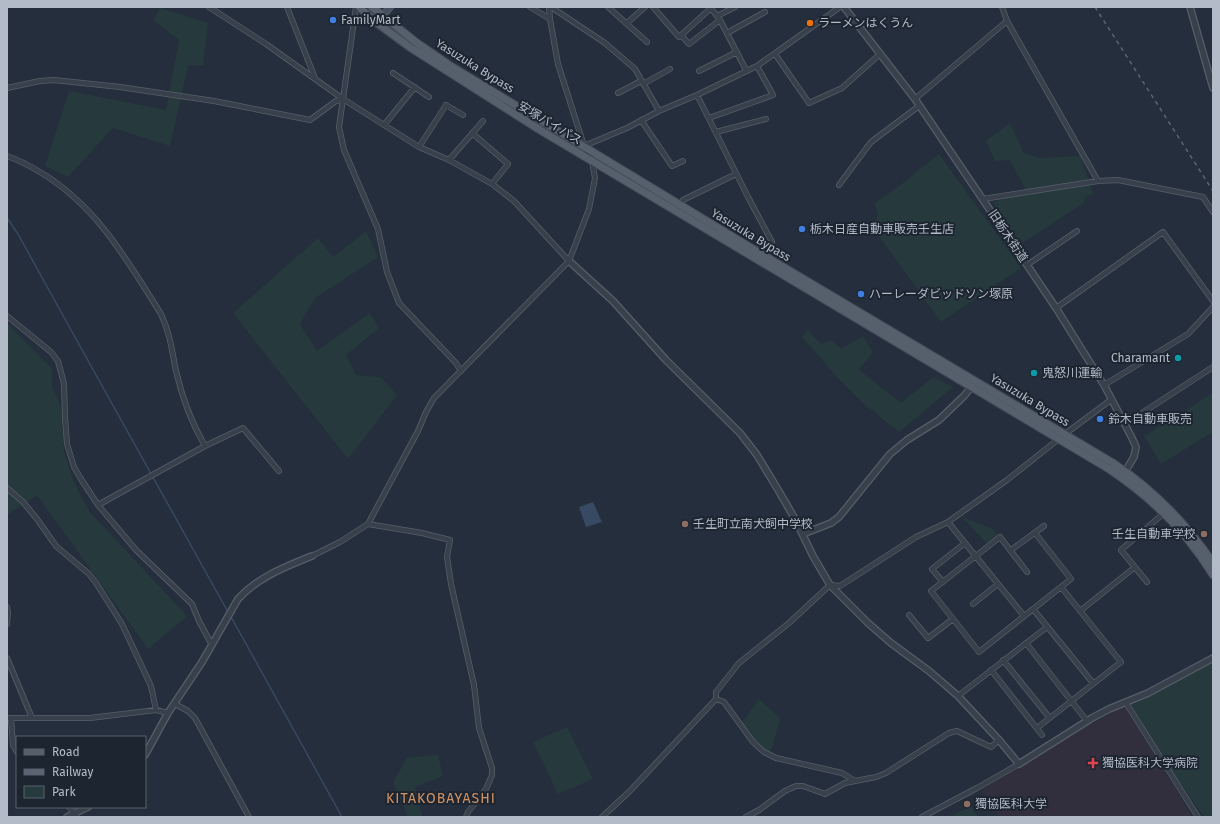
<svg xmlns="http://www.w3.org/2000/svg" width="1220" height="824" viewBox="0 0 1220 824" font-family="'Fira Sans','Noto Sans JP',sans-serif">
  <rect width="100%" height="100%" fill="#242e3c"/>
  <!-- medical -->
  <path fill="#312f3d" d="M1124 706 1193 817H999L981 790 1089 725Z"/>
  <!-- green -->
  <path fill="#263a3d" d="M160 8 208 23 203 65 188 66 170 146 113 128 68 177 45 166 69 91 166 110 179 40 153 20Z
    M1010 123 1024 153 1041 158 1080 156 1093 193 1084 198V203L1021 244 993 202 1027 192 1010 160 995 161 986 141Z
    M939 154 1021 268 941 322 873 228 878 216 875 203 899 186Z
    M366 231 378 257 315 298 300 324 317 351 370 313 379 328 346 355 356 375 381 377 397 395 348 459 233 313 318 238 333 257Z
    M7 323 52 369V387L57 397 61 408 64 452 72 477 80 495 90 512 187 616 148 649 37 495 7 515Z
    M808 330 821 344 832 340 841 349 863 336 873 352 859 370 901 403 933 377 953 387 899 432 863 403 837 377 802 337Z
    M1213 393V432L1161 464 1144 436Z
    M962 517 993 529 998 535 987 544Z
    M1213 657V817H1204L1126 703Z
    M759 699 779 717 780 720 769 757 740 725Z
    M567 727 593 779 558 794 533 742Z
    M438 755 443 776 415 787 422 816 408 817 393 782 407 758Z
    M971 806 978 817H950Z"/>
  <!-- water -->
  <path fill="#384963" d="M593 502 602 522 586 527 579 507Z"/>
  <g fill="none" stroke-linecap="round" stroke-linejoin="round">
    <!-- stream -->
    <path stroke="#384963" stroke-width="1.5" d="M7 218 18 234 71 330 228 612
      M230 615 342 817"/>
    <!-- minor casing -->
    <g stroke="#565e6a" stroke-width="6">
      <path id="minor" d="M209 7 266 44 343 99 419 147 449 160 492 184 514 201 569 261
        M287 7 315 78
        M356 7 339 127 344 150 378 229 387 272 399 303 456 363 461 371
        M530 7 550 19 549 7
        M551 7 605 43 635 69 659 111
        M608 7 647 42
        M653 7 679 37 711 8
        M710 7 720 20 746 70
        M1002 7 1007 21 1098 181
        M717 16 735 7
        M627 23 645 7
        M727 33 765 12
        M681 35 689 44 720 20
        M775 54 809 103 842 88 880 54
        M699 71 737 52
        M393 73 429 97
        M643 84 670 69
        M7 88 40 81 54 80 120 87 214 101 310 120 336 101 343 99
        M618 93 641 81
        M697 95 748 197 772 242 753 249
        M915 99 1007 21
        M709 118 773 95 757 66
        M641 120 672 166 683 161
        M384 125 415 87
        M716 132 766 119
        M472 133 508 164 492 184
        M584 146 627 128 659 111 697 95 757 66 840 7
        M419 147 446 105 463 115
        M7 156C19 160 30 166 40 172 97 206 127 260 161 314 170 333 172 351 176 371 182 397 191 422 205 446
        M449 160 483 121
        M839 185 871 142 919 106
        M983 199 1098 181 1118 180 1203 197 1213 212
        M683 200 736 174
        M1027 265 1077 231
        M1056 308 1163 232 1213 301
        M7 316 51 352 58 361 64 384 65 418 67 444 74 467 81 479 98 505 136 550 192 604 199 621 212 645
        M1104 385 1188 334 1213 307
        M1125 424 1213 367
        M7 488 23 502 37 519 56 546 89 574 96 583 122 624 151 686 156 710
        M98 505 205 446 243 428 279 471
        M948 522 1024 616
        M368 524 422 533 450 540 447 557 451 584 474 685 479 728 492 768V775L486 789 468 812 466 817
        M1011 550 1044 526
        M312 556 340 542 368 524 418 431 426 412 434 398 569 261 589 209 595 178 592 161 584 146 558 64 550 19
        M1027 572 1000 537 931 591 979 652 1071 579 1035 533
        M943 582 932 569 965 543
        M1147 582 1121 550 1164 513
        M973 604 998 584
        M7 607 8 613 7 624
        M1033 609 1093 683
        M1080 611 1135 567
        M909 615 928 638 953 619
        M1026 643 1087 721
        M7 658 32 718
        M1003 660 1049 717
        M991 670 1042 735
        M958 696 1047 627
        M716 699 724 702 753 742 764 752 776 758 842 773 855 781
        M1126 703 1198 817
        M175 704 188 711 195 718 249 817
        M7 718H90L156 710 168 713
        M11 718 13 745 17 752
        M1037 728 1121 662 1061 587
        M69 807 77 817
        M602 817 630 791 716 699V692L739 663 789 623 830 585 840 586 916 537 948 522 1007 480 1065 434 1112 399
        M746 817 759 810 785 791 796 786H803L825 794 845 783 876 777 886 773 949 733 957 731 991 747 999 740
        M922 817 977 788 1019 764"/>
    </g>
    <!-- tertiary casing -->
    <g stroke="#565e6a" stroke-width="8">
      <path id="tertiary" d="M844 7 915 99 1056 308 1104 385 1132 438 1136 447 1134 457 1123 475
        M1190 7 1213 88
        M569 261 613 301 666 360 740 433 757 455 777 488 795 519 813 556 830 585 868 623 891 643 929 671 958 696 999 740 1019 764 1092 718 1109 709 1148 693 1213 658
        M803 534 831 523 839 517 890 454 907 440 939 420 964 396 974 384
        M145 755 168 713 202 662 238 599C258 577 285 567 312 556
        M67 817 88 807"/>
    </g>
    <!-- secondary casing -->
    <g stroke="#565e6a" stroke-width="8">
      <path id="secondary" d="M377 23 390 7"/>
    </g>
    <!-- primary casing -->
    <g stroke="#414955" stroke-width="9">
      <path id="primary" d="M359 7 377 23 411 48 540 130 1109 469C1151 497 1187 532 1213 575
        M372 7 417 43 449 65 753 249 1113 463C1152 489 1186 523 1213 563"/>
    </g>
    <!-- minor -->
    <use href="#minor" stroke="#38404c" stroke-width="4.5"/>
    <!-- tertiary -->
    <use href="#tertiary" stroke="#38404c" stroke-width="5.5"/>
    <!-- secondary -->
    <use href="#secondary" stroke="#464f5f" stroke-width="6"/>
    <!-- primary -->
    <use href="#primary" stroke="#565f6c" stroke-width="7"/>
    <!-- rail -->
    <path stroke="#5a6473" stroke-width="1.5" stroke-dasharray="4 4" stroke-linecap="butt" d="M1095 7 1213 191"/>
  </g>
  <!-- markers -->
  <g fill="#3f7fe0" stroke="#1d2531" stroke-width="1.5">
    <circle cx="333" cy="20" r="4"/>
    <circle cx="802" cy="229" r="4"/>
    <circle cx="861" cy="294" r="4"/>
    <circle cx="1100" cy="419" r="4"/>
  </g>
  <circle fill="#e8710a" stroke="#1d2531" stroke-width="1.5" cx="810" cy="23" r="4"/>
  <g fill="#0f9aa8" stroke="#1d2531" stroke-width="1.5">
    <circle cx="1178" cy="358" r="4"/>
    <circle cx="1034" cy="373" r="4"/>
  </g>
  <g fill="#8d6e63" stroke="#1d2531" stroke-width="1.5">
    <circle cx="685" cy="524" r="4"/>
    <circle cx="1204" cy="534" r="4"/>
    <circle cx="967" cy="804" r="4"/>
  </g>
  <path fill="#e0444e" stroke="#1d2531" stroke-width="1.5" d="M1091 757h4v4h4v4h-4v4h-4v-4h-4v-4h4z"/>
  <g text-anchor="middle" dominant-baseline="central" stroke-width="4" stroke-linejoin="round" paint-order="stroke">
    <!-- poi labels -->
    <g font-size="12" fill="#b3bbc8" stroke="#1d2531" text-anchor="start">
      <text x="341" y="20">FamilyMart</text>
      <text x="818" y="23">ラーメンはくうん</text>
      <text x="810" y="229">栃木日産自動車販売壬生店</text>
      <text x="869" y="294">ハーレーダビッドソン塚原</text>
      <text x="1170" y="358" text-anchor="end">Charamant</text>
      <text x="1042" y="373">鬼怒川運輸</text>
      <text x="1108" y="419">鈴木自動車販売</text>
      <text x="693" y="524">壬生町立南犬飼中学校</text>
      <text x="1196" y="534" text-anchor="end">壬生自動車学校</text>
      <text x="1102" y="763">獨協医科大学病院</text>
      <text x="975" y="804">獨協医科大学</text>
    </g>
    <!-- street labels -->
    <g font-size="12" fill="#b3bbc8" stroke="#1d2531">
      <text transform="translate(475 66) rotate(32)">Yasuzuka Bypass</text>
      <text transform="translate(550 123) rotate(31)">安塚バイパス</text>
      <text transform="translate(751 235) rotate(31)">Yasuzuka Bypass</text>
      <text transform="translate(1008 236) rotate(56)">旧栃木街道</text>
      <text transform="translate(1030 400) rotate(31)">Yasuzuka Bypass</text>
    </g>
    <!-- quarter labels -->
    <g font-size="14" letter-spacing="1" fill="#d29464" stroke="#1d2531">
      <text x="441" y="798">KITAKOBAYASHI</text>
    </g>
  </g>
  <!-- border -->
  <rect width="1220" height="824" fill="none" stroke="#b3bbc8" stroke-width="16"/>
  <!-- legend -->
  <rect x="16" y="736" width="130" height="72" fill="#1d2531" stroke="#59616d"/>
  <rect x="24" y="749" width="20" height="6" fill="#565f6c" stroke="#59616d"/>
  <text x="52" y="756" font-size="12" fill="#b3bbc8">Road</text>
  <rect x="24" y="769" width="20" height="6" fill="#5a6473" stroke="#59616d"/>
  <text x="52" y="776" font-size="12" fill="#b3bbc8">Railway</text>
  <rect x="24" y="786" width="20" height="12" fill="#263a3d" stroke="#59616d"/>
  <text x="52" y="796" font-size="12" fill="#b3bbc8">Park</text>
</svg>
